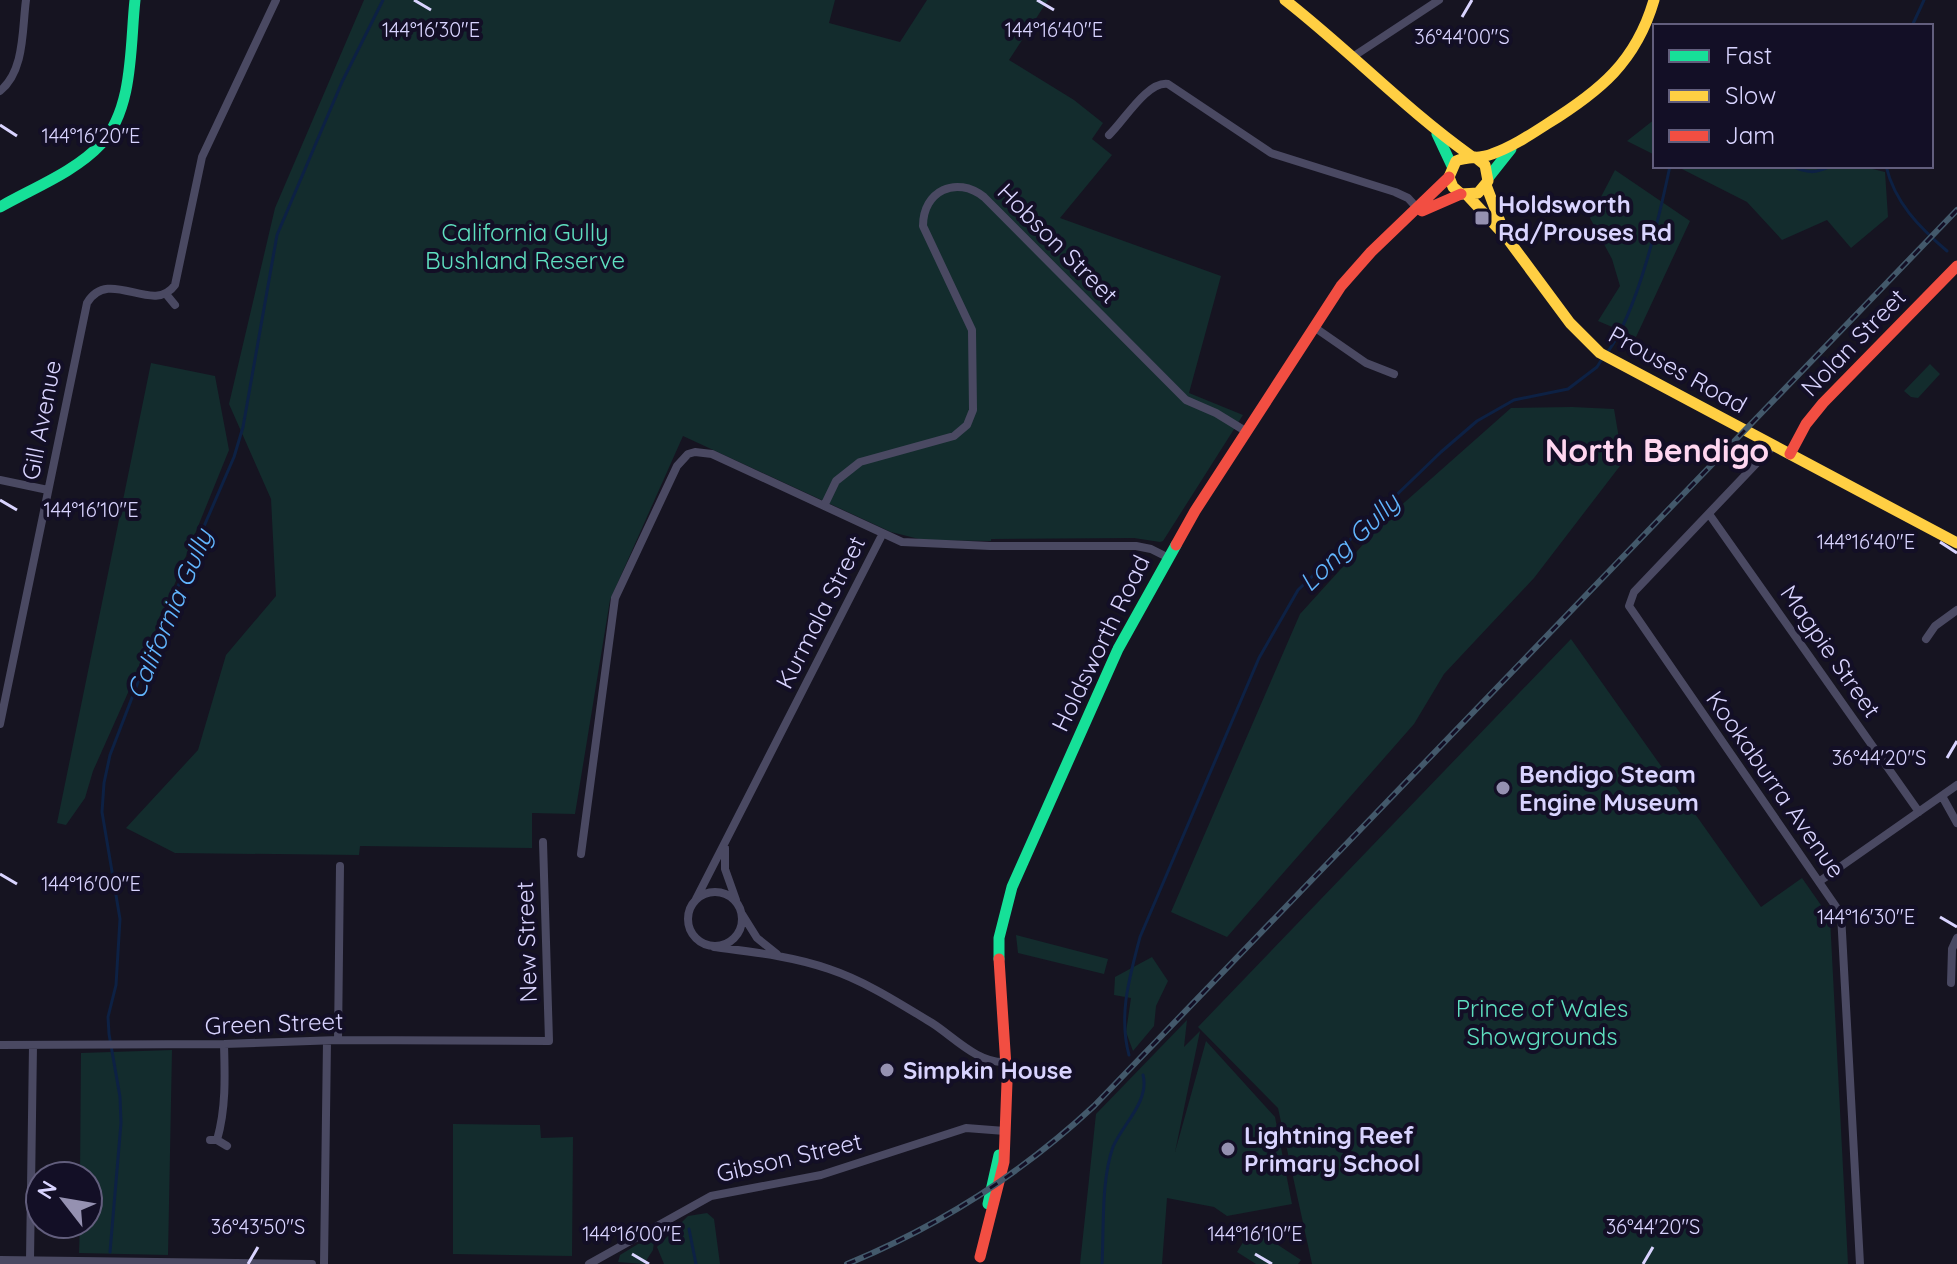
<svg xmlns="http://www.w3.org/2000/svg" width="1957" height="1264" viewBox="0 0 1957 1264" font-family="Quicksand,sans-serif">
  <rect width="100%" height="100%" fill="#161421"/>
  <!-- green -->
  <path fill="#132c2d" d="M364 0H835L829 23 900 42 927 0H1048L1009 60 1074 100 1103 123 1092 139 1112 155 1060 218 1221 276 1189 393 1243 415 1163 541 1160 542 1134 538 991 539V541L923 540 891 532 683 436 610 600 575 814 532 813V848L360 846 359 855 175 853 126 828 198 750 226 655 276 596 271 499 229 404 275 208Z
    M1655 119V155L1627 141Z
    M1676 166H1860L1885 172 1888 217 1851 248 1827 220 1782 240 1747 202Z
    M1615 170 1690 221 1636 337 1598 321 1620 286 1612 259 1590 218Z
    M151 363 215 376 229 450 156 630 93 771 85 798 66 825 57 823Z
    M1930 364 1940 374 1918 398 1911 397 1904 391Z
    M1572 407 1614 409 1623 462 1534 578 1444 674 1414 724 1227 937 1171 912 1300 614 1388 517 1511 408Z
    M1571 639 1761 907 1802 878 1830 918 1848 1264H1312L1278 1108 1198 1027Z
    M1016 935 1108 959 1104 974 1018 953Z
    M1152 957 1168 981 1156 1006 1154 1026 1133 1051 1126 1032 1131 998 1114 995 1115 977Z
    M1187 1020 1184 1047 1200 1031 1175 1152 1206 1041 1275 1117 1292 1204 1227 1216 1214 1207 1167 1198 1162 1264H1080L1096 1114Z
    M172 1050 168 1255 79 1253 80 1224H88V1176H80L81 1053Z
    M453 1124 540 1125 541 1138 573 1137 572 1256 453 1254Z
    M707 1213 714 1219 720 1264H664L657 1247 688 1216Z
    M1252 1228 1301 1260 1298 1264H1256L1237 1252Z
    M654 1241 653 1250 644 1264 618 1262 620 1255 638 1244Z"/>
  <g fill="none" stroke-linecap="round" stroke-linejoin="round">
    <!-- stream -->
    <path stroke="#0d2144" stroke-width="3" d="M1912 26 1924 0
      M1791 166C1807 173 1815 174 1831 166
      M1886 166C1895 203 1919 227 1947 251
      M1607 353C1638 311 1659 218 1670 166
      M1129 1055C1118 1014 1130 976 1140 937L1259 658 1298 590 1441 452 1477 421 1514 400 1568 389 1597 367 1602 359
      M689 1229 696 1264
      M110 1252 121 1123 120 1097 109 1034 108 1017 116 985 120 919 102 812 104 783 110 755 150 651 234 457 243 427 277 235 342 82 383 0
      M1102 1264C1104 1229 1101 1180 1113 1147 1122 1125 1150 1101 1143 1075"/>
    <!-- street -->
    <path stroke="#4a4962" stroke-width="8" d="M1354 56 1439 0
      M0 91C25 71 22 29 26 0
      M1109 135C1124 121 1147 81 1168 84L1271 153 1395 192 1408 198 1419 210
      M166 294 175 305
      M1314 327 1366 363 1394 374
      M1773 446 1634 592 1629 606 1841 914 1860 1264
      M0 480 48 490
      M824 506 836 481 860 462 954 436 967 425 973 410 972 330 923 226C923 191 956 175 984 197L1186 400 1216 413 1247 432
      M1709 514 1919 812
      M1926 639 1935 626 1957 610
      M0 724 87 303C109 266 153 316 175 285L202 157 276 0
      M1942 796 1957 823
      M725 848V869L736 900
      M581 854 615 598 677 466 688 454 695 452 712 454 902 542 990 546H1136L1151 549 1167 557
      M1820 881 1957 785
      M688 919a27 27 0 1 1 54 0a27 27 0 1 1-54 0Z
      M696 899 882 535
      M742 914 757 938 777 954
      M714 947C752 952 792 956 829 969 865 981 899 1003 932 1023 954 1037 978 1064 1006 1062
      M1951 983 1952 949 1957 938
      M338 1040 340 866
      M0 1045 224 1044 338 1040 549 1041 543 842
      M210 1140H217L227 1146
      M217 1140C226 1109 225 1077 224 1044
      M0 1260 312 1264
      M30 1260 33 1045
      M324 1264 327 1041
      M589 1264 711 1196 821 1175 966 1128 1005 1131"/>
    <!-- fast -->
    <path stroke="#16e098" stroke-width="11" d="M1437 134 1452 166
      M1488 178 1511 149
      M0 207C33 188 75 172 101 144 134 108 130 45 135 0
      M999 959V938L1012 887 1118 649 1176 545
      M988 1204 999 1155"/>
    <!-- slow -->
    <path stroke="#ffcf43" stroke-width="11" d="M1285 0C1349 50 1405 109 1471 156
      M1475 157 1485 165 1488 181 1478 193 1461 194 1453 187 1449 177 1456 161C1468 156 1481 159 1492 154 1512 147 1530 135 1547 124 1600 91 1636 62 1654 0
      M1486 185 1502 227
      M1467 195 1507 238 1570 323 1600 353 1957 543"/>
    <!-- jam -->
    <path stroke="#f24e42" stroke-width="11" d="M1422 211 1461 194
      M1790 454 1806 424 1823 403 1957 266
      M1176 545 1195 511 1341 286 1371 252 1449 177
      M980 1257 1004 1162 1007 1082 999 959"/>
    <!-- rail casing -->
    <g stroke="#43596b" stroke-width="6">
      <path id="rail" d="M847 1264C939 1226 1021 1174 1094 1106L1957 210"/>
    </g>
    <!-- rail -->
    <use href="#rail" stroke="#130f26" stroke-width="3" stroke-dasharray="9" stroke-linecap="butt"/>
  </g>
  <!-- ticks -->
  <path fill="none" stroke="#d9d4ff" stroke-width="3" d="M414 0 431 10M1037 0 1054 10M1462 17 1472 0M0 125 17 136M0 500 17 510M1940 542 1957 553M1947 758 1957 741M0 874 17 884M1940 917 1957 927M632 1254 649 1264M1255 1254 1272 1264M248 1264 258 1247M1643 1264 1653 1247"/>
  <!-- markers -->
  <g fill="#9591b1" stroke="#130f26" stroke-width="3">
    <rect x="1474" y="210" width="16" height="16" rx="4"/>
    <circle cx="1503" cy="788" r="8"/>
    <circle cx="887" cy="1070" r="8"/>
    <circle cx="1228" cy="1149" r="8"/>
  </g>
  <g text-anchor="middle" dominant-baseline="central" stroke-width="8" stroke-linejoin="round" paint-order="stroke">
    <!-- poi labels -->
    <g font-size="24" font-weight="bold" fill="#d9d4ff" stroke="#130f26" text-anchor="start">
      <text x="1498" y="204">Holdsworth<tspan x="1498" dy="28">Rd/Prouses Rd</tspan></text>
      <text x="1519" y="774">Bendigo Steam<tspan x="1519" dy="28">Engine Museum</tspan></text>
      <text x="903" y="1070">Simpkin House</text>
      <text x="1244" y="1135">Lightning Reef<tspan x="1244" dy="28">Primary School</tspan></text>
    </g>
    <!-- park labels -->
    <g font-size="24" fill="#5fe0c0" stroke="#130f26">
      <text x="525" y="232">California Gully<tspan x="525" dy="28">Bushland Reserve</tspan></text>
      <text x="1542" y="1008">Prince of Wales<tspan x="1542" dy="28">Showgrounds</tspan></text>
    </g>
    <!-- street labels -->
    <g font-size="24" fill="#d9d4ff" stroke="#130f26">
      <text transform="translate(1058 243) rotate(45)">Hobson Street</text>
      <text transform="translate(1853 342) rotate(-46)">Nolan Street</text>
      <text transform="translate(1678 369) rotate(29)">Prouses Road</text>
      <text transform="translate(41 420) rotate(-79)">Gill Avenue</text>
      <text transform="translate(820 612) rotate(-63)">Kurmala Street</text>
      <text transform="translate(1100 643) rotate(-64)">Holdsworth Road</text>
      <text transform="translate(1831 651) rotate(55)">Magpie Street</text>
      <text transform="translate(1776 784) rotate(55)">Kookaburra Avenue</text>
      <text transform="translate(526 942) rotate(-92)">New Street</text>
      <text transform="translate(274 1023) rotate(-2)">Green Street</text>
      <text transform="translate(789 1157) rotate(-13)">Gibson Street</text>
    </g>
    <!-- water labels -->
    <g font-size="26" font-style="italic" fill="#62b6ff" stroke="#130f26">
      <text transform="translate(1349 542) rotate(-44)">Long Gully</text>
      <text transform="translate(169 614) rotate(-67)">California Gully</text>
    </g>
    <!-- district labels -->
    <g font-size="32" font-weight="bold" fill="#ffd6f0" stroke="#130f26">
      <text x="1657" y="450">North Bendigo</text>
    </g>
  </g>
  <g font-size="20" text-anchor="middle" fill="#d9d4ff" stroke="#130f26" stroke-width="8" stroke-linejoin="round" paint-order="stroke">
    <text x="431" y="37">144°16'30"E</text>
    <text x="1054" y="37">144°16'40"E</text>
    <text x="1462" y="44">36°44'00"S</text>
    <text x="91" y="143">144°16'20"E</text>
    <text x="91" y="517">144°16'10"E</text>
    <text x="1866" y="549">144°16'40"E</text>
    <text x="1879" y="765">36°44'20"S</text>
    <text x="91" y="891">144°16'00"E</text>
    <text x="1866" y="924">144°16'30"E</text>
    <text x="258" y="1234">36°43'50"S</text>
    <text x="1653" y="1234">36°44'20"S</text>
    <text x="632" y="1241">144°16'00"E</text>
    <text x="1255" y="1241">144°16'10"E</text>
  </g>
  <!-- legend -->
  <rect x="1653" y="24" width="280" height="144" fill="#130f26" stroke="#625e7d" stroke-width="2"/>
  <rect x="1669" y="50" width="40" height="12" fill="#16e098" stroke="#625e7d" stroke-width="2"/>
  <text x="1725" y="64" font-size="24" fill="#d9d4ff">Fast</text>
  <rect x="1669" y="90" width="40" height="12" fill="#ffcf43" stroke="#625e7d" stroke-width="2"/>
  <text x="1725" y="104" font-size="24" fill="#d9d4ff">Slow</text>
  <rect x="1669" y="130" width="40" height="12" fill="#f24e42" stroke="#625e7d" stroke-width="2"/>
  <text x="1725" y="144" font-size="24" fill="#d9d4ff">Jam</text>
  <!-- north arrow -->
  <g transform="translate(64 1200) rotate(301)"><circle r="38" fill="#130f26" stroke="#625e7d" stroke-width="2"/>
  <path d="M0-6L14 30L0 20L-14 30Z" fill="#9591b1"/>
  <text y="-12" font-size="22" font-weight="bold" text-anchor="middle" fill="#d9d4ff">N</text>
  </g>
</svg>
